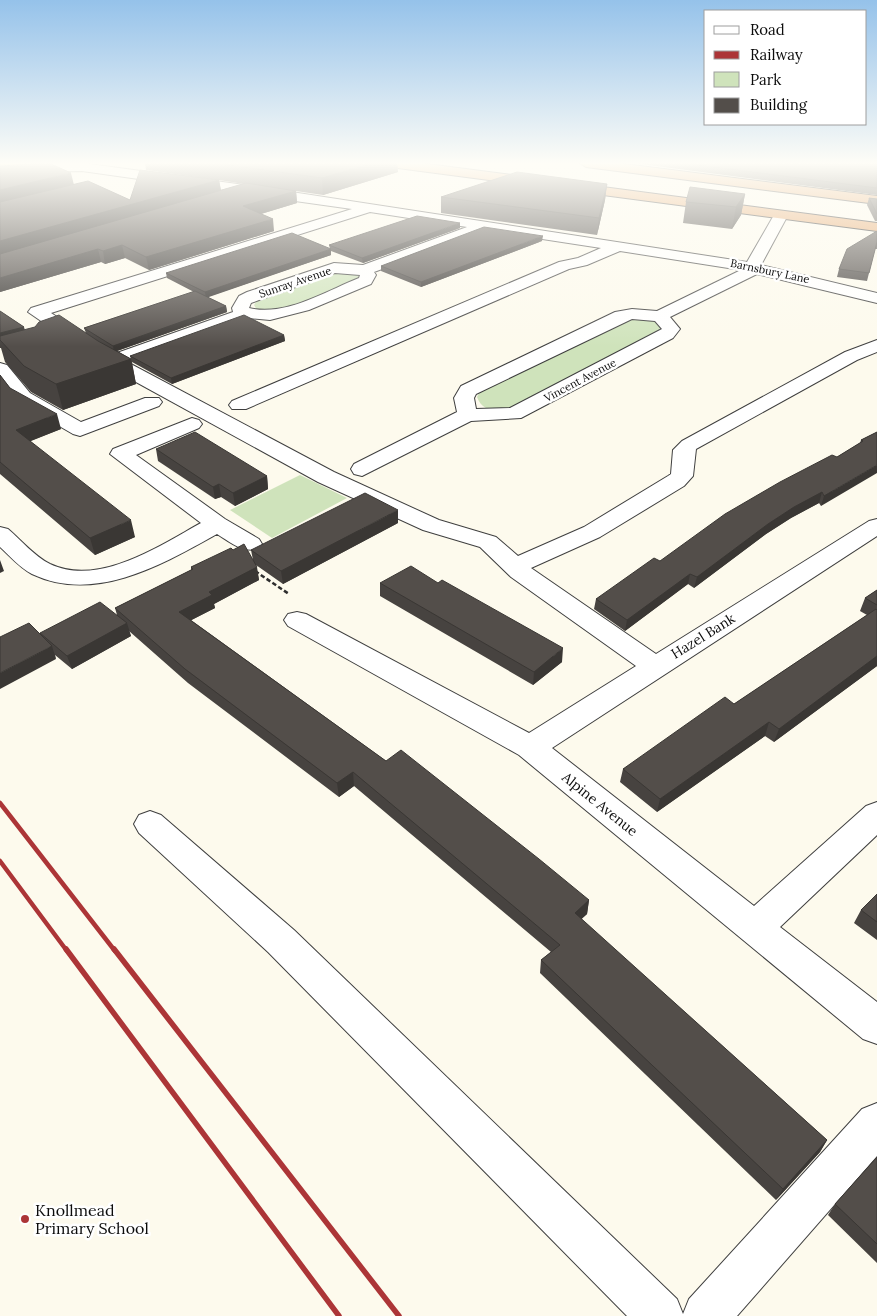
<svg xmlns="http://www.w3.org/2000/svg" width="877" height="1316" viewBox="0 0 877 1316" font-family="Lora,serif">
  <rect width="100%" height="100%" fill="#fdfaed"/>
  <!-- green -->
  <path fill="#cfe3bb" d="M337 272H358L361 276 357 281 279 311 257 310 254 305 258 299Z
    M643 318 656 321 661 327 657 333 519 407C503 410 484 416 477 397L480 391 629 319Z
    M300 475 347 498 272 538 230 510Z"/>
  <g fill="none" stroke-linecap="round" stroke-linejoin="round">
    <!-- minor casing -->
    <g stroke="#3f3f3f" stroke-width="2">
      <path id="minor" d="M82 163 252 186 747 262 774 215 781 211 788 215 761 265 877 293V303L757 274 670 317 680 329 673 338 521 418 471 421 362 476 354 474 351 469 354 464 457 412 454 398 461 386 615 312 632 309 657 311 741 270 620 251 587 265 569 269 246 409H232L229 405 232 401 559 262 578 258 601 248 484 230 475 235 374 272 376 275 371 284 309 310 270 320 248 318 127 362 334 472 439 520 496 537 518 556 584 527 668 476 671 474 673 450 682 441 845 352 877 340V352L857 360 696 449 693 476 684 486 600 537 531 568 656 654 869 521 877 519V536L552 748 754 906 866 806 877 802V835L780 927 877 1002V1044L863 1039 519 755 288 626 284 620 288 614 297 612 306 614 529 733 636 666 511 577 480 547 423 530 318 482 105 365 28 312 31 308 352 209 82 171 32 172 0 176V168L32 164ZM370 212 467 227 363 265 334 263 247 292 239 296 232 308 233 312 114 354 51 313ZM335 273 360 275 359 278C326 291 285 317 249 308L251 303 259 300ZM632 319 655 321 662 329 510 408 476 409 474 398 476 394Z
        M0 363 7 365 30 393 81 422 145 398H159L162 402 159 406 80 436 73 434 16 401 0 381Z
        M192 418 199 420 202 424 199 428 136 455 225 519 259 539 262 544 259 549C242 553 230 542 217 534 163 564 95 604 32 574 20 568 10 556 0 547V527L8 529C21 540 34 556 50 564 99 587 159 546 201 523L110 454 113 449Z
        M150 811 161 815 294 930 677 1299 683 1314 689 1299 862 1109 877 1103V1156L737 1316H627L268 952 139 833 134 824 139 815Z"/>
    </g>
    <!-- highway casing -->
    <g stroke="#1d1d1d" stroke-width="2">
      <path id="highway" d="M0 163H25L23 166 0 170Z
        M384 163H420L877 223V231L390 167Z
        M580 163H617L877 196V204L586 167Z"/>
    </g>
    <!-- path -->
    <path stroke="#2e2e2e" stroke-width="2.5" stroke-dasharray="4.5 2.5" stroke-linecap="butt" d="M255 571 289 594"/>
    <!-- minor -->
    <use href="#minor" fill="#fff" fill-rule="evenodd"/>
    <!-- highway -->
    <use href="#highway" fill="#e3a265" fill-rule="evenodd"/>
    <!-- rail-far1 -->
    <path stroke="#ac3537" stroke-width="4.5" d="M0 803 115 951
      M0 861 67 951"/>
    <!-- rail -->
    <path stroke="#ac3537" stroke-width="5.5" d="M66 949 339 1316
      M114 949 399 1316"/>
  </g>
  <!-- wall -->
  <path fill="#474340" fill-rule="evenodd" d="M145 163H397L398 172 323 195 296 191 297 203 261 214 274 231 149 270 125 258 105 264 101 262 0 292V166L74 184 130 200 210 179 146 170ZM219 180 244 184 221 190Z
    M633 163H877V195Z
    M607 184 605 200 597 235 441 213V197Z
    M745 194 741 215 732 229 683 223 686 202Z
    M869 198 877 199V221H875L867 205Z
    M460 228 363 263 331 251V255L207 297 226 306 227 312 117 351 131 359 130 356 284 335 285 341 172 384 132 362 136 384 63 410 31 392 5 362 1 348H0V311L24 327V330L86 333 84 328 194 292 167 278 166 273 330 249 329 245Z
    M877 231V249H875L867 281 837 277 839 269Z
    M542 241 421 287 381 271V266Z
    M0 375 10 388 61 429 30 441 135 537 95 555 0 474Z
    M877 432 821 506 819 503 791 518 766 534 694 588 688 584 625 631 594 609 596 599 837 457 860 443 861 440Z
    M156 449 267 476 268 489 235 506 221 497 215 499 158 461Z
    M398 523 283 584 256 565 259 580 214 604 215 608 191 620 386 761 589 900 587 914 581 919 827 1140 820 1152 776 1200 540 973 541 960 551 952 354 786 339 797 188 683 129 631 131 636 72 669 55 655 56 659 40 633 117 615 115 608 191 570V567L233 550 253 560 251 550Z
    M380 583H438L562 662 533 685 380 596Z
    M877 590V666L774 742 765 736 657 812 620 782 623 769 734 704 867 615 860 611 865 598Z
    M877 894V940L854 923 861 910Z
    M877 1157V1263L828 1215 835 1204Z"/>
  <!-- shaded-wall -->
  <path fill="#3a3734" d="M373 163H397L398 172 323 195 322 178Z
    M71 173 74 185 0 203V190Z
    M219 180 221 192 0 255V241Z
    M607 184 605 200 597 235 599 218Z
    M296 191 297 203 244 219 243 206Z
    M745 194 741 215 732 229 736 207Z
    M273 219 274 231 149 270 146 257Z
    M460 223V228L363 263 362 258Z
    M543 236 542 241 421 287V282Z
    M122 245 125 258 105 264 103 251Z
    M98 249 101 262 0 292V278Z
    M331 249V255L206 298 205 292Z
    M226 306 227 312 114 352 113 346Z
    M24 327 28 341 0 340V333Z
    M284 335 285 341 172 384 171 378Z
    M131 359 136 384 63 410 56 384Z
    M57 414 61 429 21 445 16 430Z
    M877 465V473L821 506 824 496Z
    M267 476 268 489 235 506 233 493Z
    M219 484 221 497 215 499 213 487Z
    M822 492 819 503 791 518 766 534 694 588 697 577 768 524 794 507Z
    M398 510V523L283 584 281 571Z
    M131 520 135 537 95 555 90 538Z
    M0 560 4 571 0 573Z
    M257 567 259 580 214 604 215 608 182 625 179 612 209 592Z
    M690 574 688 584 625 631 627 620Z
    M127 623 131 636 72 669 67 656Z
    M52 646 56 659 0 689V673Z
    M563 648 562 662 533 685 534 672Z
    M877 656V666L774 742 779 729Z
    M769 722 765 736 657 812 660 799Z
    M353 772 354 786 339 797 337 783Z
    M589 900 587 914 573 927 575 913Z
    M827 1140 820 1152 776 1200 783 1189Z"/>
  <!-- building -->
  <path fill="#534e4a" stroke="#3a3734" d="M49 163 71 173 0 190V166Z
    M214 163H373L322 178Z
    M682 163H877V188Z
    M140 170 219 180 0 241V202L88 181 130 200Z
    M517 172 607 184 599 218 441 197Z
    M246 183 296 191 243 206 273 219 146 257 122 245 103 251 98 249 0 278V254Z
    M690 187 745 194 736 207 686 202Z
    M869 198 877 199V214Z
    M417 216 460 223 362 258 329 245Z
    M484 227 543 236 421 282 381 266Z
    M877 231V242L869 273 839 269 847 249Z
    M292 233 331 249 205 292 166 273Z
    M195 291 226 306 113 346 84 328Z
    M0 311 24 327 0 333Z
    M59 315 98 341 131 359 56 384 24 366 0 340V336L35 327 39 322Z
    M244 315 284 335 171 378 130 356Z
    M0 375 10 388 57 414 16 430 131 520 90 538 0 462Z
    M195 432 267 476 233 493 219 484 213 487 156 449Z
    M877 432V465L824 496 822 492 794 507 768 524 697 577 690 574 627 620 596 599 654 558 660 561 725 514 780 482 832 455 837 457 863 441 861 440Z
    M365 493 398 510 281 571 251 550Z
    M244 544 257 567 209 592 212 595 179 612 386 761 401 750 539 859 589 900 575 913 827 1140 783 1189 541 960 560 945 353 772 337 783 185 669 115 608 193 569 191 567 231 548 233 550Z
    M411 566 438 583 442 580 563 648 534 672 380 583Z
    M877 590V605L865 598Z
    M100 602 127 623 67 656 40 633Z
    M876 609 877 610V656L779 729 769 722 660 799 623 769 725 697 734 704Z
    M29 623 52 646 0 673V637Z
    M877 894V922L861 910Z
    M877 1157V1244L835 1204Z"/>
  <!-- sky -->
  <linearGradient id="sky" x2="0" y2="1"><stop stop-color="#95c2ea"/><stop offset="0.47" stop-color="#fefdf7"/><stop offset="1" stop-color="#fefdf7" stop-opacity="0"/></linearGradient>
  <rect width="877" height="347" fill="url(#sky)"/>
  <!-- markers -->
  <circle fill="#ac3537" stroke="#fff" stroke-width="2" cx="25" cy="1219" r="5"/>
  <g text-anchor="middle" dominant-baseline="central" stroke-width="5" stroke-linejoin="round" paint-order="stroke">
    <!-- far-street labels -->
    <g font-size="11" fill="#0c0c0c" stroke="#fff">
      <text transform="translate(770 271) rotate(12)">Barnsbury Lane</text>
      <text transform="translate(295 282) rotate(-19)">Sunray Avenue</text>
      <text transform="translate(580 380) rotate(-28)">Vincent Avenue</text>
    </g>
    <!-- street labels -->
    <g font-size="14" fill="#0c0c0c" stroke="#fff">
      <text transform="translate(703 636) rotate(-32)">Hazel Bank</text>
      <text transform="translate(600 804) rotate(39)">Alpine Avenue</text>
    </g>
    <!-- near-poi labels -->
    <g font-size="16" fill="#0c0c0c" stroke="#fff" text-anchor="start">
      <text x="35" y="1210">Knollmead<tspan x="35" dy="18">Primary School</tspan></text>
    </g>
  </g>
  <!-- legend -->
  <rect x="704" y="10" width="162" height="115" fill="#ffffff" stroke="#9e9e9e"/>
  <rect x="714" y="26" width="25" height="8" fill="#ffffff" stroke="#9e9e9e"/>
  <text x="750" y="35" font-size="15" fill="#0c0c0c">Road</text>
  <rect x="714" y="51" width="25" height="8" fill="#ac3537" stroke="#9e9e9e"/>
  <text x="750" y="60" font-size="15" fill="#0c0c0c">Railway</text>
  <rect x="714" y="72" width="25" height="15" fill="#cfe3bb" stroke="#9e9e9e"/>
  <text x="750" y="85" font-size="15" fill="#0c0c0c">Park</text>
  <rect x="714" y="98" width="25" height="15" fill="#534e4a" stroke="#9e9e9e"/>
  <text x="750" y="110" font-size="15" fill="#0c0c0c">Building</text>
</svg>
